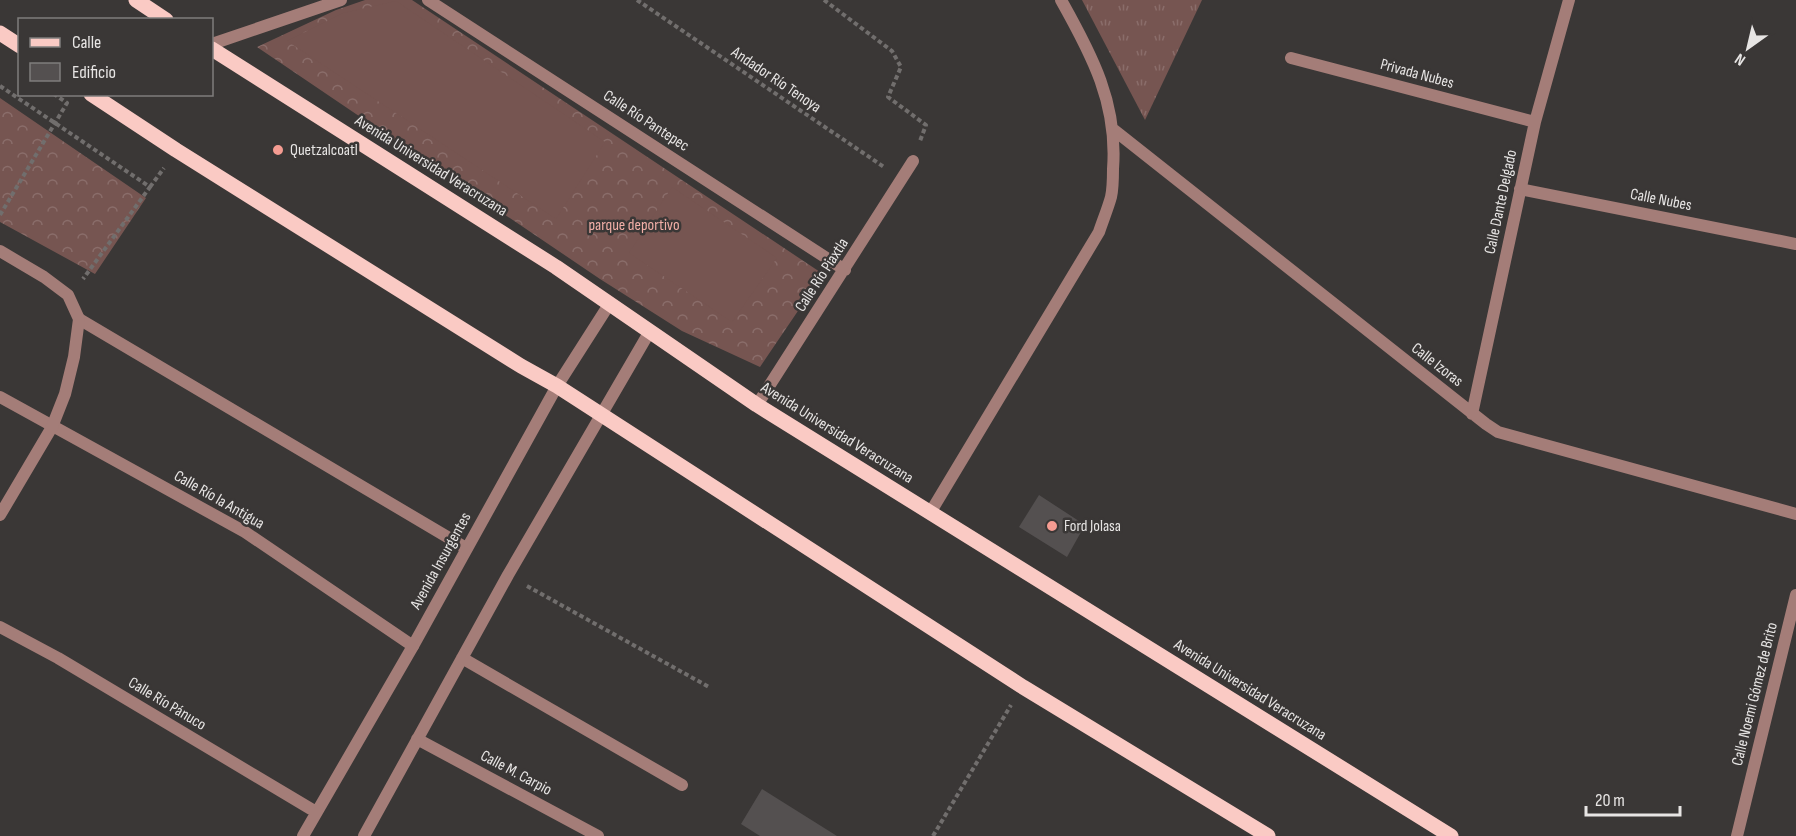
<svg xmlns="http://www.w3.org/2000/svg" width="1796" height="836" viewBox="0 0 1796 836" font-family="'Sofia Sans Condensed',sans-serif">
  <defs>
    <pattern id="grass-tufts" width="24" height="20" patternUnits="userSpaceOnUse" patternTransform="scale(1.5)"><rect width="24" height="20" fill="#765551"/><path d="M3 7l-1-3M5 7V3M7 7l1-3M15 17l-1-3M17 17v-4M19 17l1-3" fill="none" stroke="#8a6d6a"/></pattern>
    <pattern id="forest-crowns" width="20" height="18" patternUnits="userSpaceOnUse" patternTransform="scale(1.5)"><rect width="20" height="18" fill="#765551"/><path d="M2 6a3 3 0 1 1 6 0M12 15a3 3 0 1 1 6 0" fill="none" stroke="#8a6d6a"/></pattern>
  </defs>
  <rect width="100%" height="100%" fill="#3a3736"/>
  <!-- grass -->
  <path fill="url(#grass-tufts)" d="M1082 0H1202L1145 120Z"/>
  <!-- forest -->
  <path fill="url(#forest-crowns)" d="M365 0H412L823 274 760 367 682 331 600 279 257 47 336 10Z
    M0 98 146 198 95 274 0 222Z"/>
  <!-- pitch -->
  <path fill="#765551" d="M396 1 605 142 556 219 287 41 343 13Z
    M672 187 777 258 732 322 629 253Z"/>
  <!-- building -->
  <path fill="#545050" d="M1039 495 1085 525 1067 557 1019 527Z
    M762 789 837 836H760L741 824Z"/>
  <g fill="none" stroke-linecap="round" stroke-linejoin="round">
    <!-- path -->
    <path stroke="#716e6d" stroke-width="4" stroke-dasharray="4.5 3" stroke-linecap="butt" d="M637 0 884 167
      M824 0 892 51 901 67 888 97 926 125 920 141
      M0 86 150 187 83 279
      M150 187 164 168
      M0 215 67 103 54 94
      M527 586 709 687
      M933 836 1011 705"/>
    <!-- pedestrian -->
    <path stroke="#a47d78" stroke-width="12" d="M79 319 466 548
      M0 397 245 532 413 646"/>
    <!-- minor -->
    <path stroke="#a47d78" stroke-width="12" d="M428 0 845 270
      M212 44 341 0
      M1291 58 1535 122
      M1114 130 1486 424 1498 432 1796 514
      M1520 189 1796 244
      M0 251 44 277 68 295 79 319 74 357 65 394 52 427 0 515
      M757 405 913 161
      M1472 414 1535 122 1569 0
      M930 513 1099 232C1103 220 1108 208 1111 197 1113 188 1113 178 1113 169 1118 104 1092 55 1061 0
      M0 627 58 658 316 812
      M462 658 682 785
      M417 739 598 836
      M303 836 413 646 557 386 610 303
      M364 836 508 575 650 331
      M1737 836 1796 595"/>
    <!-- primary -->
    <path stroke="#facac4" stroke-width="15" d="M136 0 166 20
      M0 33 20 46
      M212 49 556 267 757 405 1451 836
      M91 94 176 150 521 366 557 386 1023 687 1268 836"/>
  </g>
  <!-- markers -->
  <g fill="#f59c92" stroke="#3a3736" stroke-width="2">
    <circle cx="278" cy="150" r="6"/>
    <circle cx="1052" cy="526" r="6"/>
  </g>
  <g text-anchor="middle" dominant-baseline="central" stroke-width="5" stroke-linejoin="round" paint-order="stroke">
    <!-- street labels -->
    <g font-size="16" fill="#e7e5e4" stroke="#3a3736">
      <text transform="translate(1417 74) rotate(15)">Privada Nubes</text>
      <text transform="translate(776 80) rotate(34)">Andador Río Tenoya</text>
      <text transform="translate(646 121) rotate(33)">Calle Río Pantepec</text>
      <text transform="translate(431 166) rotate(32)">Avenida Universidad Veracruzana</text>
      <text transform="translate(1661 200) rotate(11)">Calle Nubes</text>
      <text transform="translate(1501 202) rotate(-78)">Calle Dante Delgado</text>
      <text transform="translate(822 275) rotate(-57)">Calle Río Piaxtla</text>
      <text transform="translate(1437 365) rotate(38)">Calle Izoras</text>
      <text transform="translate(837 433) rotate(32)">Avenida Universidad Veracruzana</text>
      <text transform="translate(219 500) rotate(30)">Calle Río la Antigua</text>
      <text transform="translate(441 561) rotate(-61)">Avenida Insurgentes</text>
      <text transform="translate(1250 690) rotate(32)">Avenida Universidad Veracruzana</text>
      <text transform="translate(1755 694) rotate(-76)">Calle Noemi Gómez de Brito</text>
      <text transform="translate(167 704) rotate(31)">Calle Río Pánuco</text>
      <text transform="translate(516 773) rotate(28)">Calle M. Carpio</text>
    </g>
    <!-- poi labels -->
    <g font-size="16" fill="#e7e5e4" stroke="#3a3736" text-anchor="start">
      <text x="290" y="150">Quetzalcoatl</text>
      <text x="1064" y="526">Ford Jolasa</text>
    </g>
    <!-- park labels -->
    <g font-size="16" fill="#f2afa7" stroke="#3a3736">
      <text x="634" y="225">parque deportivo</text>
    </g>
  </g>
  <!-- legend -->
  <rect x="18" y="18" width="195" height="78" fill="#3a3736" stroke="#7f7d7c" stroke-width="1.5"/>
  <rect x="30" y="38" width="30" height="9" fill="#facac4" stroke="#7f7d7c" stroke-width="1.5"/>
  <text x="72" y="48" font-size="18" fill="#e7e5e4">Calle</text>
  <rect x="30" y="63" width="30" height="18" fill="#545050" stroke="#7f7d7c" stroke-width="1.5"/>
  <text x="72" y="78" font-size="18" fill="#e7e5e4">Edificio</text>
  <!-- north arrow -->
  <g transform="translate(1748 48) rotate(214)" stroke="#3a3736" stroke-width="4.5" paint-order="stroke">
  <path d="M0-4.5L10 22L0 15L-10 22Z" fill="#e7e5e4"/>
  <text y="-9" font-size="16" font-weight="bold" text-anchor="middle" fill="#e7e5e4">N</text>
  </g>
  <!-- scale -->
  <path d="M1586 806v9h94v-9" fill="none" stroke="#e7e5e4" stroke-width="3"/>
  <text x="1595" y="806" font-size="18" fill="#e7e5e4" stroke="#3a3736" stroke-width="4.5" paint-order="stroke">20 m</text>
</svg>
